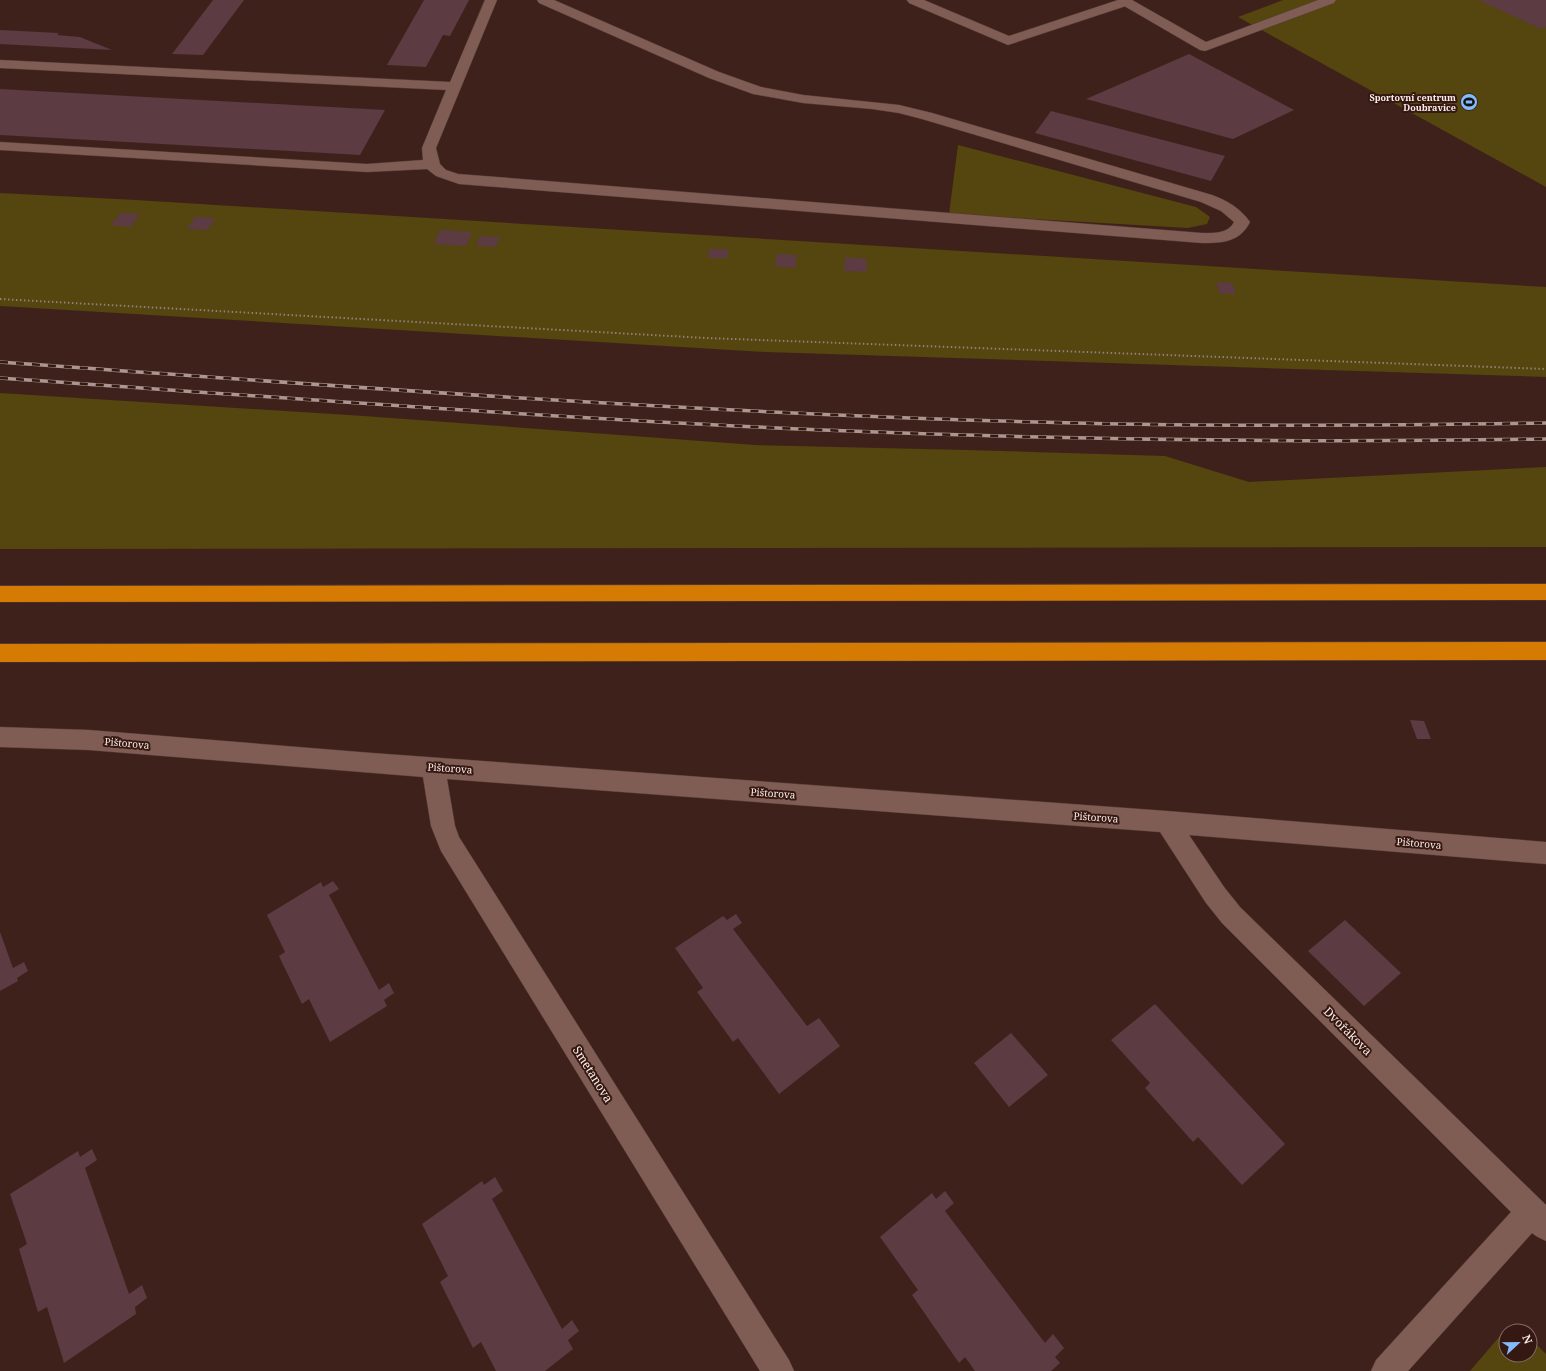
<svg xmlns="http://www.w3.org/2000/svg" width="1546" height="1371" viewBox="0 0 1546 1371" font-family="'Noto Serif',serif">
  <rect width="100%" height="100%" fill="#3f211b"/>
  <!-- green -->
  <path fill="#55450f" d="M1283 0H1546V187L1238 17Z
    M958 145 1196 207 1210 217 1207 224 1188 228 949 214Z
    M0 193 136 200 1546 287V377L766 352 0 306Z
    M0 393 364 416 755 445 966 450 1165 456 1249 482 1546 467V547L0 549Z
    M1514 1328 1520 1331H1506V1355H1530V1338L1546 1354V1371H1470L1505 1330Z"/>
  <!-- building -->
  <path fill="#5c3b42" d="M213 0H244L203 55 172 54Z
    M424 0H469L450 36 443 35 426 67 387 65Z
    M1478 0H1546V27L1541 29Z
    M0 30 59 33 57 35 80 37 112 50 0 44Z
    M1189 54 1294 110 1233 139 1086 99Z
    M0 89 385 110 360 155 0 135Z
    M1051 111 1225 156 1211 181 1035 133Z
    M120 213 140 214 131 227 111 225Z
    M195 217 215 218 208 230 187 229Z
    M440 230 472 232 466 246 434 244Z
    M480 236 500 237 496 247 476 246Z
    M709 249H728V258H708Z
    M777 254 797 255 795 268 775 266Z
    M845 257 867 259 866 272 844 271Z
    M1216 282 1232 283 1236 294H1220Z
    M1410 720 1424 721 1431 739H1417Z
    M333 881 339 889 329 895 379 990 389 983 394 993 384 1000 387 1006 330 1042 309 999 302 1004 279 956 285 952 267 915 321 882 323 887Z
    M736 914 742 923 733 929 807 1026 819 1018 840 1046 779 1094 738 1038 733 1042 697 992 703 988 675 948 723 916 727 920Z
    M1345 920 1401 973 1364 1006 1308 951Z
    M0 932 13 968 24 962 28 971 17 978 18 981 0 991Z
    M1155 1004 1285 1144 1242 1185 1198 1137 1193 1142 1145 1088 1150 1083 1111 1040Z
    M1011 1033 1048 1075 1009 1107 974 1063Z
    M92 1149 97 1160 85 1168 129 1294 142 1285 147 1298 135 1307 136 1314 64 1363 47 1307 38 1312 19 1249 27 1244 10 1194 78 1151 80 1157Z
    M495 1177 503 1191 492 1199 562 1329 572 1320 579 1331 568 1340 573 1349 545 1371H496L481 1342 473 1348 440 1282 448 1276 422 1224 482 1181 484 1185Z
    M945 1191 954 1203 945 1211 1045 1343 1053 1334 1064 1348 1055 1357 1060 1363 1051 1371H975L965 1357 959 1363 912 1295 918 1290 880 1237 932 1193 936 1199Z"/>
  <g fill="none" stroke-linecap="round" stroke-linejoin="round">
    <!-- lane casing -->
    <g stroke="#553c37" stroke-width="1">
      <path id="lane" d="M485 0H497L436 148 440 164 446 170 458 174 1202 233C1214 233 1228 234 1234 222L1221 211 1201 202 922 119 899 113 872 109 803 103 753 94 709 78 539 3 537 0H554L719 72 761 87 803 95 899 105 932 113 1212 195C1228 201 1240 208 1250 222 1240 242 1223 243 1202 243L459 184 436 176 427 169 367 172 0 150V142L367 164 423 160 422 148 446 90 0 68V60L450 82Z
        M907 0H924L1009 36 1118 0H1130L1131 2 1129 5 1008 45 909 3Z"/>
    </g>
    <!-- street casing -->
    <g stroke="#553c37" stroke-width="1">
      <path id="street" d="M1117 0H1132L1206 42 1318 0H1336L1334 3 1205 51 1200 50 1119 3Z
        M0 727 89 730 372 753 1167 811 1546 842V864L1189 835 1224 887 1240 907 1546 1205V1241L1536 1236 1532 1233 1408 1371H1371L1376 1360 1511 1212 1222 923 1206 903 1160 832 447 779 455 826 459 837 789 1360 794 1371H760L441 851 431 826 423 777 89 750 0 747Z"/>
    </g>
    <!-- highway casing -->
    <g stroke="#553c37" stroke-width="1">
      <path id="highway" d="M1546 584V600L0 602V586Z
        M1546 642V660L0 662V644Z"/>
    </g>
    <!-- path -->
    <path stroke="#957e78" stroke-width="2" stroke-dasharray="1.5 2.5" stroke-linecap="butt" d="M0 299 706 338 1546 369"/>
    <!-- lane -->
    <use href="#lane" fill="#7f5c54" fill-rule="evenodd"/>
    <!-- street -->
    <use href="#street" fill="#7f5c54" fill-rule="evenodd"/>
    <!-- highway -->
    <use href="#highway" fill="#d57b03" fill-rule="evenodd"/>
    <!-- rail casing -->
    <g stroke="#ac9690" stroke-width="3.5">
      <path id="rail" d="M0 362C334 386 667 411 1002 421 1183 427 1365 426 1546 423
        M0 378C274 397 548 418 823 430 1064 440 1305 443 1546 439"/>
    </g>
    <!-- rail -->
    <use href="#rail" stroke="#341811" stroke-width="2.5" stroke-dasharray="8" stroke-linecap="butt"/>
  </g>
  <!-- icons -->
  <defs>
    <g id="stadium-disc" transform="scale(0.9)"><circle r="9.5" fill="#84bcfb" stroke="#341811"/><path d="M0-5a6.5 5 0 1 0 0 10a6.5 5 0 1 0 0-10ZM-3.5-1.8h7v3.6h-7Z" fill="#111"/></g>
  </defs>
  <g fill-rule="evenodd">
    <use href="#stadium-disc" x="1469" y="102"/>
  </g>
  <g text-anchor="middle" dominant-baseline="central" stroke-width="4" stroke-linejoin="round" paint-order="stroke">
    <!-- far-poi labels -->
    <g font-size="9" font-weight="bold" fill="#fdede8" stroke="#341811" text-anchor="end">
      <text x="1456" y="97">Sportovní centrum<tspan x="1456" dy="10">Doubravice</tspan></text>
    </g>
    <!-- street labels -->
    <g font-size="10" fill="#fdede8" stroke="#341811">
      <text transform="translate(127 743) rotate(5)">Pištorova</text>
      <text transform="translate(450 768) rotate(4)">Pištorova</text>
      <text transform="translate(773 793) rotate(4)">Pištorova</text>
      <text transform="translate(1096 817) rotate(4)">Pištorova</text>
      <text transform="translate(1419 843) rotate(5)">Pištorova</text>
    </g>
    <!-- near-street labels -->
    <g font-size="12" fill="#fdede8" stroke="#341811">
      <text transform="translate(1348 1031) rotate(45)">Dvořákova</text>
      <text transform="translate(593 1074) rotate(58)">Smetanova</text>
    </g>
  </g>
  <!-- north arrow -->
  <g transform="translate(1518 1343) rotate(68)"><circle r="19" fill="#341811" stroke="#846d67"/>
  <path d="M0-3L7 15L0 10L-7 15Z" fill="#84bcfb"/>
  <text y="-6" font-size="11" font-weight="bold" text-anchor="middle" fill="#fdede8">N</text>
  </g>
</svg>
